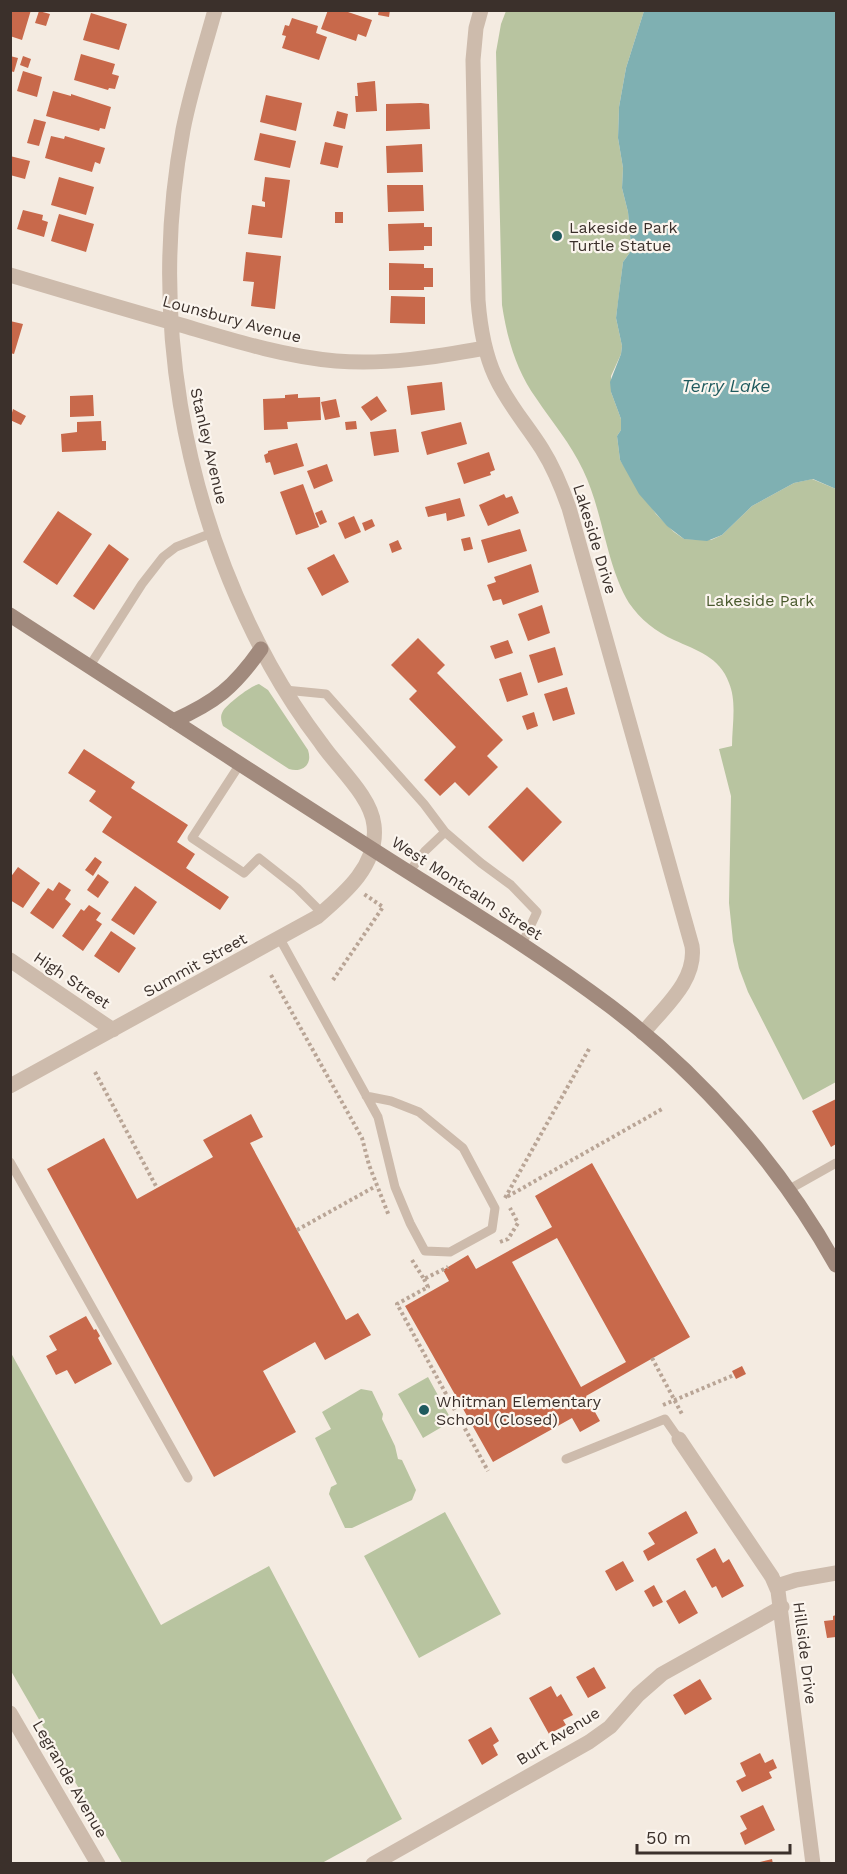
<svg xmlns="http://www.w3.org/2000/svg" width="847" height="1874" viewBox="0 0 847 1874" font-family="'Work Sans',sans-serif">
  <rect width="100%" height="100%" fill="#f4ebe1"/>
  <!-- green -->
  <path fill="#b8c4a0" d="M506 11H644L626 68 619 107 618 138 623 168 622 188 628 212 631 246V251L623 262 616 318 622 346 621 354 611 376V392L621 419V430L617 436 620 460 656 514 674 532 684 539 711 540 722 535 752 506 794 483 812 479 836 489V1082L803 1100 748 992 739 968 733 941 729 903 731 796 719 749 732 746C732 726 737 702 729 683 720 657 696 650 674 640 656 632 640 619 629 603 606 565 603 511 583 470 571 444 552 422 536 398 516 370 507 338 502 305L496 52 501 24Z
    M259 684 268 690 308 750C313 765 302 773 289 769L223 726C221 720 220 716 223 711 227 704 252 685 259 684Z
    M11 1353 161 1625 269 1566 402 1819 322 1863H122L11 1671Z
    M428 1377 452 1421 423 1438 398 1394Z
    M361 1389 372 1391 383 1414 382 1419 395 1446 398 1459 402 1460 416 1490 412 1500 352 1528H345L329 1494 331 1487 337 1484 315 1438 331 1429 322 1412Z
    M445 1512 501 1614 419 1658 364 1556Z"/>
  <!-- water -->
  <path fill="#7fb0b2" d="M644 11H836V489L813 479 794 483 752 506 722 535 707 541 684 539 667 526 639 494 620 460 617 436 621 430V419L611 392 610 382 621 354 622 346 616 318 618 301 623 262 631 251V246L628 212 622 188 623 168 618 138 619 107 626 68Z"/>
  <!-- building -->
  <path fill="#c8694b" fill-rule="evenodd" d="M10 10H31L22 40 10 36Z
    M328 10H342L372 20 366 37 358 34 356 41 321 29Z
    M379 10H390L389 17 378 15Z
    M39 11 50 14 46 26 35 23Z
    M91 13 127 24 119 50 83 40Z
    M292 18 318 26 316 33 327 37 319 60 282 48 286 36 282 35 285 25 289 26Z
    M81 54 115 64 112 74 119 76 115 89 109 88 108 90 74 80Z
    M10 56 18 58 14 72 10 71Z
    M23 56 31 59 28 68 20 65Z
    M23 71 42 77 37 97 17 91Z
    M375 81 377 111 356 112 355 96H358L357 83Z
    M53 91 71 96V94L111 107 105 129 100 128 99 131 46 116Z
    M266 95 302 103 296 131 260 122Z
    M421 103 429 104 430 129 386 131V104Z
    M337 111 348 114 345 129 333 126Z
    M34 119 46 122 39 146 27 143Z
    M260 133 296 141 290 168 254 160Z
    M51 136 64 139 65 136 105 148 100 164 95 162 92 172 45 158Z
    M325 142 343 146 338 168 320 164Z
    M422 144 423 172 387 173 386 146Z
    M10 156 30 161 25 179 10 175Z
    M59 177 94 187 86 215 51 205Z
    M265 177 290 180 282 238 248 234 252 205 265 207V202L262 201Z
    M387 185H423L424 211 388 212Z
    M23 210 43 215 42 220 48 222 44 237 17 229Z
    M335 212H343V223H335Z
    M59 214 94 224 86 252 51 241Z
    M424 223V227H432V246H424V250L389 251 388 224Z
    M246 252 281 256 275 309 251 306 254 282 243 281Z
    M389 263 424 264V268H433V287H424V290H389Z
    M391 296 425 297V324L390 323Z
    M10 321 23 324 14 354 10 353Z
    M442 382 445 410 411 415 407 386Z
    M298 394V398L320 397 321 420 287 422 288 429 264 430 263 399 285 398V395Z
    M93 395 94 416 70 417V396Z
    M377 396 387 411 371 421 361 407Z
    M336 399 340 417 325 420 321 402Z
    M13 409 26 416 21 425 10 420Z
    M101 421 102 441H106V450L62 452 61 434 77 432V422Z
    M356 421 357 429 346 430 345 422Z
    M461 422 467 444 427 455 421 432Z
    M396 429 399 452 374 456 370 432Z
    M297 443 304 466 274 475 270 462 266 463 264 455 268 453V451Z
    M489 452 495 470 490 472 491 475 464 484 457 463Z
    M327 464 333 481 314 489 307 471Z
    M303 484 319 527 296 535 280 492Z
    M504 494 506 498 512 496 519 513 488 526 479 505Z
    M460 498 465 516 447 521 446 513 428 517 425 507Z
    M322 510 327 522 320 525 315 513Z
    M58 511 92 534 57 585 23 562Z
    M354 516 361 532 345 539 338 523Z
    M372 519 375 526 365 531 362 523Z
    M520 529 527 551 488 563 481 540Z
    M470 537 473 549 464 551 461 539Z
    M398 540 402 549 392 553 389 544Z
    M109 544 129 559 94 610 73 596Z
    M334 554 349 582 322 596 307 568Z
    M531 564 539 592 503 605 501 599 493 601 487 585 496 582 494 577Z
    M542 605 550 633 528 641 518 614Z
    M418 638 445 665 437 673 503 740 487 756 498 767 469 796 455 782 440 796 424 780 456 747 409 699 417 691 391 665Z
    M508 640 513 653 495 659 490 646Z
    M555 647 563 675 538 683 529 655Z
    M521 672 528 695 507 702 499 679Z
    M567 687 575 714 553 721 544 694Z
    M534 712 538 726 527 730 522 716Z
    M84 749 135 782 131 788 188 825 177 842 195 854 186 868 229 897 220 910 102 832 112 817 89 801 96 791 68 773Z
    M527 787 562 822 523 862 488 827Z
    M95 857 102 862 93 876 85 870Z
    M18 867 40 883 23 908 10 900V878Z
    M98 874 109 882 98 898 87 890Z
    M59 882 71 890 65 899 71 904 53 929 30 913 48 888 53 891Z
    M135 886 157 902 134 935 111 920Z
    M89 905 101 913 96 920 102 924 83 951 62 936 81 909 84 911Z
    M111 931 136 948 119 973 94 956Z
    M836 1099V1144L831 1147 812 1111Z
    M251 1114 263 1137 250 1143 297 1230 346 1320 358 1313 371 1335 325 1360 315 1342 263 1371 296 1432 214 1477 47 1169 104 1138 137 1199 213 1157 203 1140Z
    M592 1163 690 1337 586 1396 600 1421 580 1432 572 1418 493 1462 405 1306 449 1281 443 1270 468 1255 476 1269 552 1227 535 1196ZM557 1238 626 1362 581 1387 512 1262Z
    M86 1316 94 1330 96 1329 100 1336 98 1338 112 1364 75 1384 67 1370 56 1375 46 1356 57 1350 49 1336Z
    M742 1366 746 1374 736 1379 732 1371Z
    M686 1511 698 1533 648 1561 643 1551 655 1544 648 1533Z
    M715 1548 723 1563 729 1559 744 1586 722 1598 716 1586 712 1588 696 1559Z
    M623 1561 634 1581 616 1591 605 1571Z
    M654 1585 663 1602 653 1607 644 1591Z
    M685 1590 698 1613 679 1624 666 1601Z
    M836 1615V1637L827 1638 824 1621 833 1620V1616Z
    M594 1667 606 1688 588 1698 576 1677Z
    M700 1679 712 1699 685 1715 673 1695Z
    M551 1686 557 1697 561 1694 573 1715 563 1720 566 1725 549 1734 529 1698Z
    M491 1727 499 1741 493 1745 498 1755 482 1765 468 1740Z
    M760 1753 765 1763 773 1759 777 1768 769 1772 772 1778 742 1792 736 1781 746 1776 740 1763Z
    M763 1805 775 1830 745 1845 740 1833 747 1829 740 1816Z
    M772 1859 773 1864H756V1863Z"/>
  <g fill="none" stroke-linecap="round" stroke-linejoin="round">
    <!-- path -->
    <path stroke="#b9a596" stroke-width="4" stroke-dasharray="3 3" stroke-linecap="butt" d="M271 975 362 1138 369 1165 389 1216
      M333 980 383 907 364 894
      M589 1049 505 1198 664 1108
      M95 1072 157 1188
      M297 1230 376 1186
      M500 1242 508 1239 518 1223 510 1208
      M412 1260 424 1279 448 1267
      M424 1279 428 1287 397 1304 488 1471
      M652 1358 683 1416
      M663 1405 734 1375"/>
    <!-- service -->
    <path stroke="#cdbbac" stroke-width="9" d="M89 667 142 584 163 557 176 547 212 533
      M285 690 326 694 424 804 445 832 481 863 511 885 537 912 522 944
      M240 764 192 838 244 873 259 858 297 888 322 913
      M409 872 425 851 445 832
      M280 939 378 1117 395 1187 410 1223 425 1251 450 1252 492 1229 495 1208 463 1148 419 1112 391 1101 366 1096
      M10 1162 188 1478
      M788 1190 836 1163
      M566 1459 665 1419 679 1439"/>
    <!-- minor -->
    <path stroke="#cdbbac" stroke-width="15" d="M481 10 476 28 473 60 478 300C480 326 484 352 495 376 507 403 527 425 542 449 554 468 562 488 569 508L692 946C697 981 663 1008 643 1033
      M10 275C67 292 124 309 181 325 232 340 282 356 336 361 386 365 436 357 485 348
      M10 960 113 1030
      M10 1086 317 917C344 894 379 865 374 825 371 796 337 767 321 743 302 718 285 692 270 665 181 502 149 312 183 130 191 89 204 50 215 10
      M679 1439 772 1577 778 1591 813 1864
      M777 1586 796 1580 836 1573
      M10 1713 98 1864
      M373 1864 589 1742 610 1727 638 1695 662 1674 782 1607"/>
    <!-- secondary -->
    <path stroke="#a18a7d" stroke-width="15" d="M10 615C130 693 249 770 369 847 450 899 533 948 610 1006 702 1076 780 1165 836 1265
      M173 721C216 702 234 687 261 649"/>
  </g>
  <!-- markers -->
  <g fill="#1f5a5e" stroke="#fbf5ee" stroke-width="2">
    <circle cx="557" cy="236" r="6"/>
    <circle cx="424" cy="1410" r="6"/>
  </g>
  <g text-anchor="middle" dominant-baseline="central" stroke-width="4.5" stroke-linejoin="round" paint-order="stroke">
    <!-- poi labels -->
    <g font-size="16" fill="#3b302b" stroke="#fbf5ee" text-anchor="start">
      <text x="569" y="227">Lakeside Park<tspan x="569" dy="18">Turtle Statue</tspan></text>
      <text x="436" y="1401">Whitman Elementary<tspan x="436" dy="18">School (Closed)</tspan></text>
    </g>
    <!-- street labels -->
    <g font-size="16" fill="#3b302b" stroke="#fbf5ee">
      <text transform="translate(232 319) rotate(15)">Lounsbury Avenue</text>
      <text transform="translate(209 446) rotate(77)">Stanley Avenue</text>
      <text transform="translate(595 539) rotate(73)">Lakeside Drive</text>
      <text transform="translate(467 888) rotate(33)">West Montcalm Street</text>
      <text transform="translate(195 965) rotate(-29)">Summit Street</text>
      <text transform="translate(72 980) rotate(34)">High Street</text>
      <text transform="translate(805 1653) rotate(83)">Hillside Drive</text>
      <text transform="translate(558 1736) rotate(-32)">Burt Avenue</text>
      <text transform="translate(70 1779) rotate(60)">Legrande Avenue</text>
    </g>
    <!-- park labels -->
    <g font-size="16" fill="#4a5a2e" stroke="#fbf5ee">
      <text x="760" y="600">Lakeside Park</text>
    </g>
    <!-- water labels -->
    <g font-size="18" font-style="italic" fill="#1f5a5e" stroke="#fbf5ee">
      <text x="726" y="385">Terry Lake</text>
    </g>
  </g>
  <!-- border -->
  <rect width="847" height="1874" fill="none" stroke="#3b302b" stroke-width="24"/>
  <!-- scale -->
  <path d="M637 1844v9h153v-9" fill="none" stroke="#3b302b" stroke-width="3"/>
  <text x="646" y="1844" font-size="18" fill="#3b302b" stroke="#fbf5ee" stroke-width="4.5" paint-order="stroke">50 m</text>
</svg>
